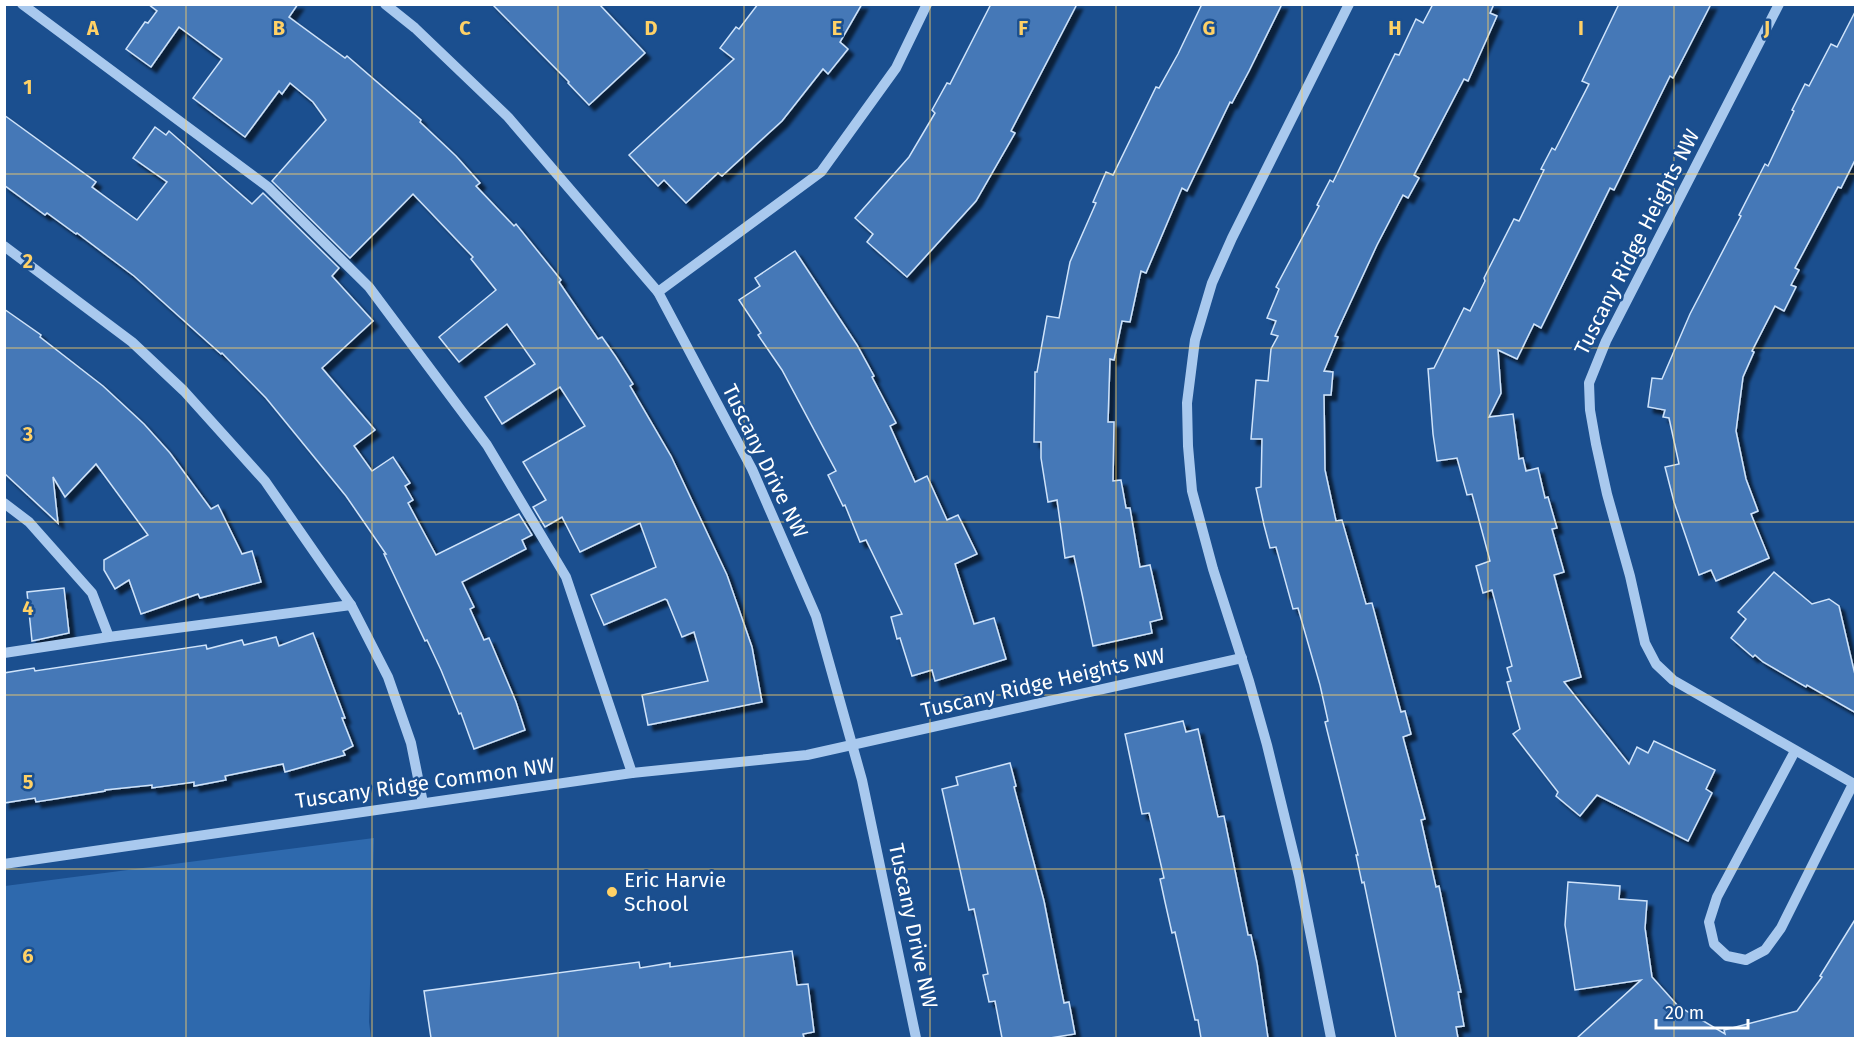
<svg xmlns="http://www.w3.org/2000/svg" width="1860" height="1043" font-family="'Fira Sans',sans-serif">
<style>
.green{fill:#2e69ad}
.building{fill:#4478b7;stroke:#cfe3fa;stroke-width:1.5;filter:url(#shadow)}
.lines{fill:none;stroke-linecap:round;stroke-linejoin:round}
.minor{stroke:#a9c9ee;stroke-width:10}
.grid{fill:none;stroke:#ffd166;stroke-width:1.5;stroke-opacity:0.55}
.poi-dot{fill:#ffd166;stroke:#1b4f8f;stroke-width:2}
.labels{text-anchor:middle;stroke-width:5;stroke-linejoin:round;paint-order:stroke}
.street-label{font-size:21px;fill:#fff;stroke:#1b4f8f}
.poi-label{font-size:21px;fill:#fff;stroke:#1b4f8f;text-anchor:start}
.grid-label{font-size:20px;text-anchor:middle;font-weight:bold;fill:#ffd166;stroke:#1b4f8f;stroke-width:5;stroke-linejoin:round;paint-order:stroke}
</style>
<defs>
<filter id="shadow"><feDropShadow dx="5.5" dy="5.5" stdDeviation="1.5" flood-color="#0009"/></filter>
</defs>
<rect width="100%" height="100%" fill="#1b4f8f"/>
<polygon class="green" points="374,838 369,1022 371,1038 5,1038 5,886"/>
<g class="building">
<polygon points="148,4 298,4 289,17 345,58 347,56 421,120 420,122 456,156 480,183 476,186 514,226 516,224 561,280 559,282 598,339 602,337 616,357 633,384 630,386 671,456 727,575 752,647 762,702 648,725 642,695 708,681 694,632 682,637 667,600 665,599 604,625 591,595 656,567 640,523 580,552 562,517 545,527 533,507 546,500 523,462 585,426 560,387 502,424 485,397 535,364 507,324 459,362 439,337 496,290 471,259 473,257 413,194 350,258 272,181 326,120 313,102 290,83 282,94 279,91 245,137 193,98 222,59 179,27 151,67 126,49 145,22 148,23 157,11"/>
<polygon points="492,4 599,4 645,53 589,105 568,83 569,82"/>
<polygon points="758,4 862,4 840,42 848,49 828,74 823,69 782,121 722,176 718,173 686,203 664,180 658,186 629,155 734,59 720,48 736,27 739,29"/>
<polygon points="991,4 1077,4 1011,131 1015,133 976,201 907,277 867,242 873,234 855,218 909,157 935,113 932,110 947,83 950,84"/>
<polygon points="1202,4 1282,4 1249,71 1232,103 1230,102 1187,191 1182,188 1146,273 1141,271 1130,322 1122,321 1114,360 1110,359 1108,422 1114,422 1113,481 1121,480 1126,508 1130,508 1140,567 1150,565 1162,619 1150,622 1152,633 1093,646 1074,556 1065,558 1057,500 1048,502 1041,458 1041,442 1034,442 1035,372 1037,372 1047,316 1059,318 1070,262 1096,203 1093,202 1106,172 1113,175 1156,87 1159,88 1178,54"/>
<polygon points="1433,4 1494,4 1490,13 1497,16 1468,81 1464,79 1414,175 1419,178 1408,198 1403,195 1377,245 1335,336 1338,337 1324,371 1333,372 1331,395 1324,395 1325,470 1336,521 1342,520 1366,604 1372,603 1401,712 1405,711 1411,734 1403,737 1425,819 1421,820 1436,887 1439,886 1461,992 1458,992 1464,1026 1456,1027 1458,1038 1396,1038 1364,882 1362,883 1356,855 1358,855 1325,722 1328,721 1320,685 1298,608 1293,609 1276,547 1270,548 1264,525 1256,488 1261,487 1262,439 1251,439 1256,380 1268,381 1271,349 1278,336 1271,334 1276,321 1267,318 1279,289 1276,287 1319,206 1317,205 1330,180 1333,182 1395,54 1399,55 1416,19 1423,23"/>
<polygon points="1619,4 1711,4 1673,78 1670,76 1614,190 1610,188 1541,328 1534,324 1517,359 1498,350 1501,393 1489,417 1513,414 1519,459 1523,458 1526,471 1538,468 1545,498 1548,497 1557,528 1552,529 1564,572 1554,575 1581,677 1564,682 1629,764 1637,747 1648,753 1654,741 1715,770 1706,789 1712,793 1688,841 1597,795 1580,816 1556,796 1558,792 1513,734 1520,729 1507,682 1511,681 1507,668 1512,666 1492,590 1483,593 1476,566 1490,561 1472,494 1467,495 1457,458 1437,461 1433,434 1428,369 1434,368 1464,308 1470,311 1485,281 1484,278 1514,219 1519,221 1544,170 1541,169 1552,148 1555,150 1589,84 1582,81"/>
<polygon points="1856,10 1856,158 1841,188 1838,187 1795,268 1799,270 1791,285 1796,287 1784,311 1775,306 1752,351 1754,352 1743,377 1736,431 1746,479 1758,511 1751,514 1769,558 1716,581 1711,570 1699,575 1674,502 1665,467 1679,464 1669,418 1663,417 1665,410 1648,407 1652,378 1662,379 1690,314 1741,216 1739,215 1765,164 1768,166 1794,111 1792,110 1805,84 1809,86 1831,44 1837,47"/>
<polygon points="4,115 96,182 92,187 137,220 167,182 133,158 155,127 166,135 169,131 252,204 263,193 339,268 332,276 373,321 322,368 375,430 354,446 372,471 393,457 410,483 405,486 413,500 408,503 436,555 519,514 532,535 522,540 526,549 462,582 474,607 470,609 484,640 489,638 516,702 525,730 474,749 461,713 459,714 441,670 427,640 425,641 384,554 386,554 346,496 266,398 222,353 221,354 134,276 77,233 76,234 47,213 45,215 4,185"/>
<polygon points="795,251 857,345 874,376 872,377 896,423 890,426 915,482 927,476 947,520 958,515 977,554 955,564 974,624 994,618 1006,659 935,681 932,670 912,676 900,638 897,639 891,617 902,614 866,540 860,542 845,505 843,506 828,475 836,471 782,370 758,335 761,333 739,300 760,286 755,278"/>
<polygon points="4,309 41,335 40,337 103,386 144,424 170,453 211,509 218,505 242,554 252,551 261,582 200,598 198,594 141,614 129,580 115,589 104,570 104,560 148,535 96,464 65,497 53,477 58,523 4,473"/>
<polygon points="1774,572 1812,604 1829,599 1839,606 1856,679 1856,713 1807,685 1806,687 1763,662 1755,655 1753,657 1731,638 1746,619 1738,612"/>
<polygon points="64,588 69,633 32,641 27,592"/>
<polygon points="313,633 345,718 342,718 353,746 343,751 345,755 285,772 283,764 225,776 226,780 194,786 194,782 152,788 152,785 105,790 105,791 36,802 35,798 4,803 4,673 34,668 35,671 206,645 207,649 242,640 244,645 276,637 279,646"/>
<polygon points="1183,721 1186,732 1198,729 1218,817 1224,816 1248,935 1251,935 1257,963 1268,1038 1201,1038 1198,1020 1195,1020 1175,932 1172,933 1165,902 1160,879 1164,878 1149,813 1142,814 1125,734"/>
<polygon points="1010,763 1016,786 1014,787 1044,901 1064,1003 1069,1002 1075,1034 1050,1038 1002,1038 995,1001 989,1002 983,975 988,974 974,909 969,910 942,789 958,785 956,777"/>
<polygon points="1568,882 1620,886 1619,899 1647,901 1645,928 1652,977 1678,1006 1725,1034 1724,1030 1797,1011 1822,977 1820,976 1856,918 1856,1038 1577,1038 1641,980 1575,990 1565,925"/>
<polygon points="792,951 797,985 808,984 814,1032 803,1034 804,1038 431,1038 424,991 639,962 640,968 670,963 670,967"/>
</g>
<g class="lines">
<g class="minor">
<polyline points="22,4 268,187 369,287 487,445 566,577 632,773"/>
<polyline points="385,4 415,28 508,117 658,292 752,469 816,616 862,780 916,1038"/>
<polyline points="1779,4 1606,341 1589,383 1590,410 1596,444 1607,494 1630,576 1645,643 1656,664 1673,680 1856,785"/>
<polyline points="4,246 132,342 184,391 265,481 351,605 388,677 411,743 423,803"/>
<polyline points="658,292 821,172 896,68 927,4"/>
<polyline points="4,503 29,522 92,593 109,637"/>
<polyline points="4,653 109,637 351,605"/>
<polyline points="1795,751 1717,897 1709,922 1714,944 1727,956 1746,960 1765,950 1781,928 1853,784"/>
<polyline points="4,864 632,773 807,755 1242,658"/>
<polyline points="1331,1038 1299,876 1267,745 1249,681 1213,569 1192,491 1188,446 1187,403 1195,340 1212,283 1232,238 1349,4"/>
</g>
</g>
<path class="grid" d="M 186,4 L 186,1038M 372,4 L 372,1038M 558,4 L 558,1038M 744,4 L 744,1038M 930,4 L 930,1038M 1116,4 L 1116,1038M 1302,4 L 1302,1038M 1488,4 L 1488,1038M 1674,4 L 1674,1038M 4,174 L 1856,174M 4,348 L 1856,348M 4,522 L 1856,522M 4,695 L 1856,695M 4,869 L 1856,869"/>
<circle class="poi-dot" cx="612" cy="892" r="6"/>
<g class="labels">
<g class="street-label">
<text transform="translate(1637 242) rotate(-63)" y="7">Tuscany Ridge Heights NW</text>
<text transform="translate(765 461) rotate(64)" y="7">Tuscany Drive NW</text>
<text transform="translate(1043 683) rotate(-13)" y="7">Tuscany Ridge Heights NW</text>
<text transform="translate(425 783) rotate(-8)" y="7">Tuscany Ridge Common NW</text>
<text transform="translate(913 926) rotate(78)" y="7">Tuscany Drive NW</text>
</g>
<g class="poi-label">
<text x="624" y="887">Eric Harvie<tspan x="624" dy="24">School</tspan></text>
</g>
</g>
<g class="grid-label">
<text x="93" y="35">A</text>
<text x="279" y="35">B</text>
<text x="465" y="35">C</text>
<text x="651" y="35">D</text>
<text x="837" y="35">E</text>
<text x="1023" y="35">F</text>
<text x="1209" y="35">G</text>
<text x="1395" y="35">H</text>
<text x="1581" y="35">I</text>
<text x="1767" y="35">J</text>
<text x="28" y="94">1</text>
<text x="28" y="268">2</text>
<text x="28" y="441">3</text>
<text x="28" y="615">4</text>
<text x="28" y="789">5</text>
<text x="28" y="963">6</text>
</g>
<rect width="1860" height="1043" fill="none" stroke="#ffffff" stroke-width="12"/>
<path d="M1656 1019v9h92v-9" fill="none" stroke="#ffffff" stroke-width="3"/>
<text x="1665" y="1019" font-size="18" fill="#ffffff" stroke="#1b4f8f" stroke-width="4.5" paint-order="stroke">20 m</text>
</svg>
